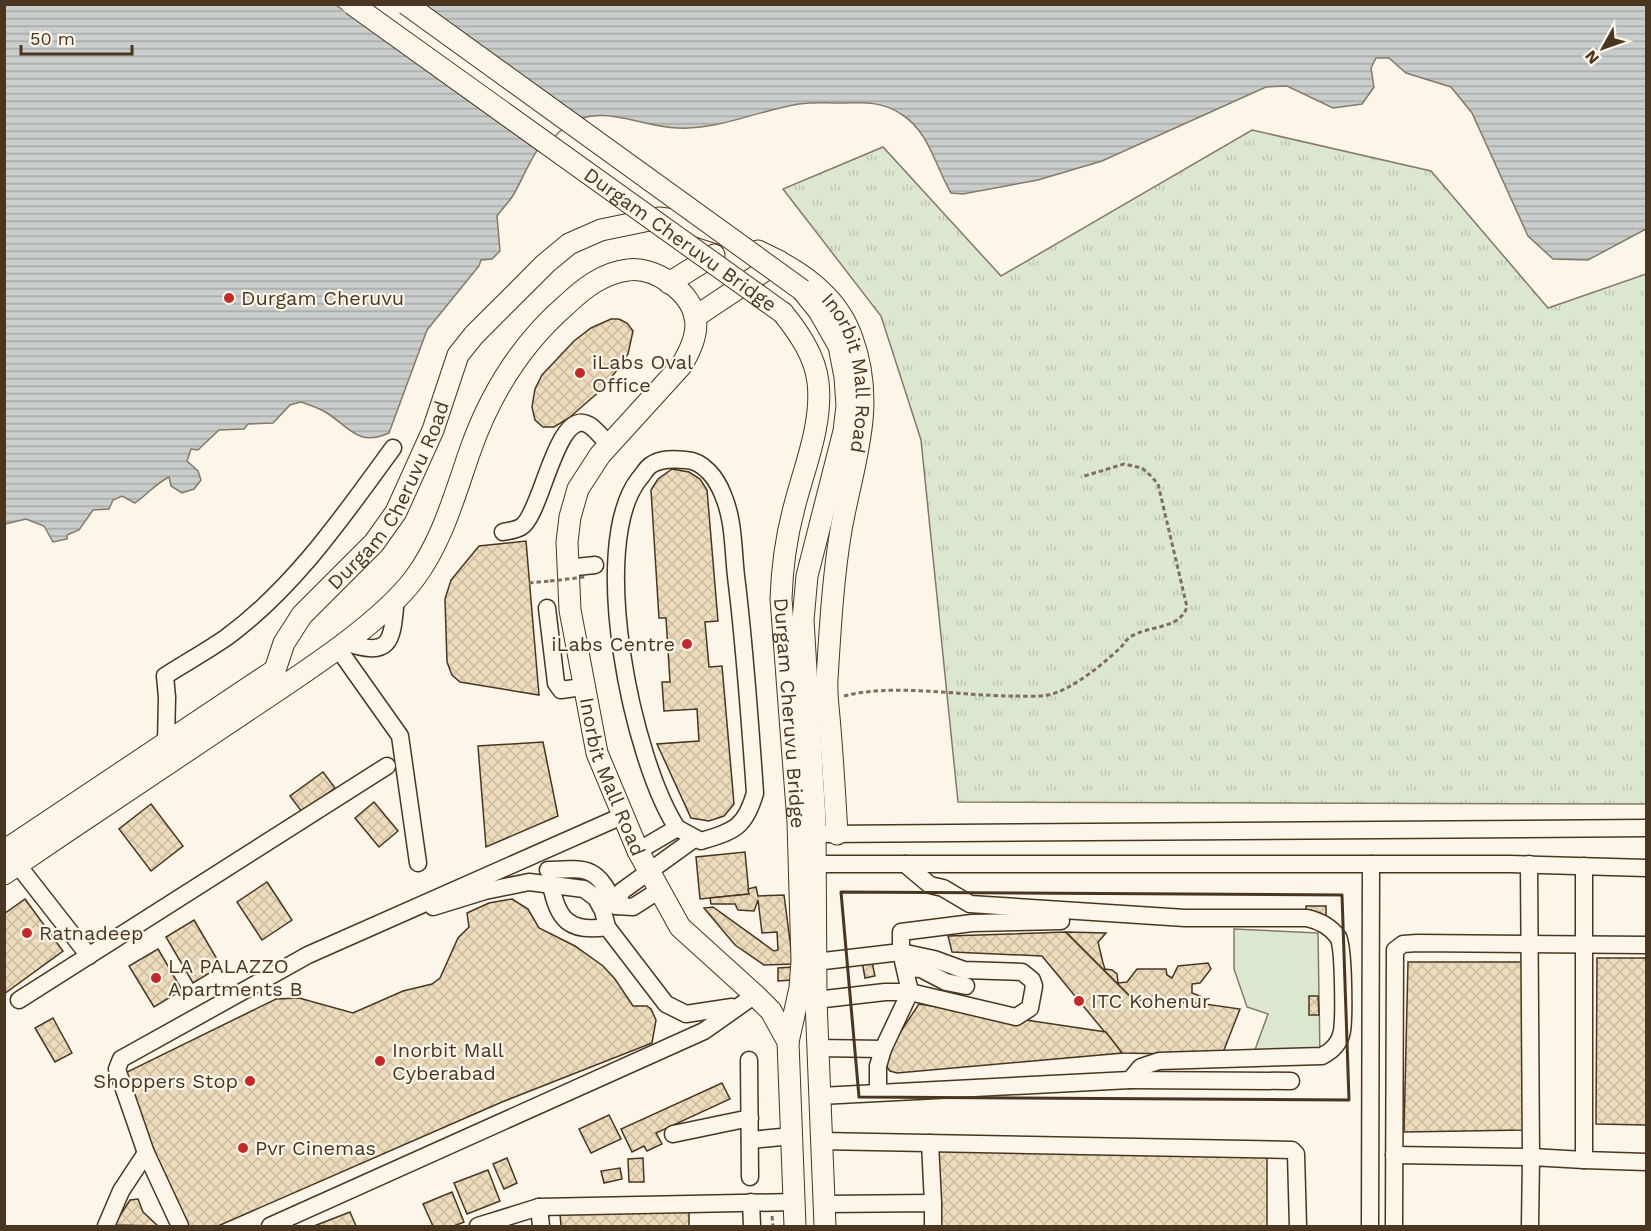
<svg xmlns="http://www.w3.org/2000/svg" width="1651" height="1231" font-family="'Work Sans',sans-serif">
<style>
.grass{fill:url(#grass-tufts);stroke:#887966;stroke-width:1.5}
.park{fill:#dce7d0;stroke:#887966;stroke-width:1.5}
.water{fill:url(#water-rules);stroke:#887966;stroke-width:1.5}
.pier{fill:#fbf6e9;stroke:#887966;stroke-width:1.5}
.building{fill:url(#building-cross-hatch);stroke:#4a3520;stroke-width:1.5}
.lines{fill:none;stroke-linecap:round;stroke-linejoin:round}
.minor-casing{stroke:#4a3520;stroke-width:19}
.major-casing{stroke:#4a3520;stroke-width:23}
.path{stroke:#7f6f5c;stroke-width:3;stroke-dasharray:4.5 3;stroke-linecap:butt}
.minor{stroke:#fbf6e9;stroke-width:16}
.major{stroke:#fbf6e9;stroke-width:21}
.major-bridge-casing{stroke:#4a3520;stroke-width:23;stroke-linecap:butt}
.path-bridge{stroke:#7f6f5c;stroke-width:3;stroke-dasharray:4.5 3;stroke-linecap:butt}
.major-bridge{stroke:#fbf6e9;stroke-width:21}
.wall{stroke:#4a3520;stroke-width:3}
.poi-dot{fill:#c62828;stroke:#fbf6e9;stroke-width:2}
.labels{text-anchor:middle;stroke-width:4.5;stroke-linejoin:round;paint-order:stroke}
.street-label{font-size:20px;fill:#4a3520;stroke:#fbf6e9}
.poi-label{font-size:20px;fill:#4a3520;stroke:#fbf6e9;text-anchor:start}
</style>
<defs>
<pattern id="grass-tufts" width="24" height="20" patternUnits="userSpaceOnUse" patternTransform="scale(1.5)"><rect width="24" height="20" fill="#dce7d0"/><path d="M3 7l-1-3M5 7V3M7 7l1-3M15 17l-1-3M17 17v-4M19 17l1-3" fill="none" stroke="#bec7b2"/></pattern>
<pattern id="water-rules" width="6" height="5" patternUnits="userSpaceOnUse" patternTransform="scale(1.5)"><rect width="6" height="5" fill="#c9cecd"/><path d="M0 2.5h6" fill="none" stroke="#a5a8a6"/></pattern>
<pattern id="building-cross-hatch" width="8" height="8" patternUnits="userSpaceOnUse" patternTransform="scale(1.5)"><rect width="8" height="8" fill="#ecdcbc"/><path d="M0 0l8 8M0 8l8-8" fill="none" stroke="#ccbda1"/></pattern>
</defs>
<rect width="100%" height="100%" fill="#fbf6e9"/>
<polygon class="grass" points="1252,130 1431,171 1548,308 1646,274 1646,804 958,802 921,440 881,316 783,189 883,147 1001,276"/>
<polygon class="park" points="1234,929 1318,933 1320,1058 1252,1058 1268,1014 1247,1007 1234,969"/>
<path class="water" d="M 5,5 L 1646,5 L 1646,229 L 1588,260 L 1553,259 L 1528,236 L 1472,113 L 1451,87 L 1406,73 L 1389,58 L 1376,58 L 1371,68 L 1374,87 L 1362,104 L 1333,108 L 1287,86 L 1266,87 L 1102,161 L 1038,180 L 963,194 L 951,193 C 935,166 929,131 901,114 C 883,102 865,102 844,103 C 830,103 814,102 799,104 C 760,110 719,130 678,128 C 634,126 603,101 560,128 C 535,143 527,171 514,194 C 509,202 502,209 497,216 L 500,251 L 492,259 L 481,260 L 479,266 L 427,330 L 389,433 C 358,447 349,427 327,413 C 319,408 310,405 301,402 L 290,405 L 273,423 L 248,424 L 244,429 L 219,430 L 198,450 L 191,449 L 187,461 L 198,471 L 201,480 L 194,489 L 182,493 L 171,486 L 169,477 C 155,484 148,494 135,503 L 122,496 L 113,500 L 109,509 L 93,510 L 79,530 L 67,535 L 67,539 L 53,542 L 44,526 L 26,519 L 5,524 Z"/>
<polygon class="pier" points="336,5 418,5 576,123 560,131 540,152"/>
<g class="building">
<polygon points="611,319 619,319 627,323 633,331 628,354 617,370 601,390 569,418 554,427 543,427 535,420 532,407 535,389 542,375 574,341 591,328"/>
<polygon points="672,469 689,472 700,479 707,490 718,621 705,622 709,667 722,666 734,804 724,816 709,821 691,818 657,744 699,741 697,709 664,711 662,682 670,682 666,618 659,618 651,490 658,479"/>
<polygon points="526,541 539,695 460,682 452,675 447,662 445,599 451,580 479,546"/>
<polygon points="543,742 558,816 486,847 478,746"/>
<polygon points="323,772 335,788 302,812 290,796"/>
<polygon points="374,802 398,831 379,847 355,818"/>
<polygon points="151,804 183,846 151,871 119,829"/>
<polygon points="745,852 749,894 700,899 696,857"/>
<polygon points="267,882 292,920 262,940 237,902"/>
<polygon points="756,887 758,896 784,895 793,964 764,965 735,945 704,908 713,907 774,951 778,950 777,932 762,933 758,900 754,911 738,910 735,904 711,904 710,898 749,894 748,889"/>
<polygon points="25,899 63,951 4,994 4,914"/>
<polygon points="512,899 528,909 539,928 575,946 603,966 615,979 633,1006 647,1006 651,1009 656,1020 652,1043 502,1102 218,1226 187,1226 121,1075 276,999 299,998 353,1013 403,991 432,984 440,978 458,938 469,927 467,913 489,903"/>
<rect x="1306" y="906" width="20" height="9"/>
<polygon points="194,920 221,966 193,983 166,937"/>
<polygon points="1066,932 1134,1000 1198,1003 1240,1009 1222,1055 1122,1053 1042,956 952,952 948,936"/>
<polygon points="1066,932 1106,933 1098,942 1103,963 1105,969 1112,970 1117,974 1118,983 1127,982 1137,969 1166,969 1167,975 1172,978 1178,966 1208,963 1211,969 1200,983 1192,984 1192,993 1208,999 1198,1003 1134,1000"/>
<polygon points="158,949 182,990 154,1007 129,966"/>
<polygon points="1597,958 1646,958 1646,1125 1596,1124"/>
<polygon points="862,961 872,962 875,976 865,978"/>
<polygon points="1408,962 1528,962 1524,1130 1404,1132"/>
<polygon points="793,967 793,980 778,981 778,968"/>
<polygon points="1309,996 1318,996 1319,1015 1309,1015"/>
<polygon points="919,1004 1106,1032 1122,1053 897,1073 890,1071 886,1066 887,1052"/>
<polygon points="53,1018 72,1053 55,1062 35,1028"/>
<polygon points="722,1083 730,1099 656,1133 662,1144 647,1151 644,1146 632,1152 621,1129"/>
<polygon points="609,1115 621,1139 591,1153 579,1129"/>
<polygon points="935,1151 1267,1156 1267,1226 936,1226"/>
<polygon points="507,1158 517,1183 504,1189 493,1164"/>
<polygon points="643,1158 644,1182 629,1182 628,1159"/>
<polygon points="620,1168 622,1179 604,1183 601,1171"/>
<polygon points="488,1170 500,1201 467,1214 454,1183"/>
<polygon points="452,1192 464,1222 454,1226 433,1226 423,1204"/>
<polygon points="138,1199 143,1212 158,1226 114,1225 130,1200"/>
<polygon points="350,1212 356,1226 314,1226"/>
<polygon points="689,1212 689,1226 561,1226 560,1214"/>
</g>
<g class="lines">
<defs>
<g id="minor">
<path d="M 503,532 C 508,531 516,530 521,527 C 542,515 556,406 589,425 C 596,429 603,439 609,445"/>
<polyline points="567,568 595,565"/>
<polyline points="547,608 556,683 561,690 582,687"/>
<path d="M 344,642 C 393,659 392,640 396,597"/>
<polyline points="337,647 400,736 418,863"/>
<path d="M 166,743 L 167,697 L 165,676 C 185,663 207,651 227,637 C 295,587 344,515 393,448"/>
<polyline points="825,834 1646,828"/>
<path d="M 638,851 L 677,828 L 701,841 C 734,831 745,828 755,793 C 750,721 745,648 736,576 C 733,550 734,520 723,495 C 717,479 704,461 686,460 C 675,459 661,458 651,465 C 646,468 643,475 639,479 C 587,546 633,761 677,828"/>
<polyline points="10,855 89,956"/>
<polyline points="815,864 1510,864 1646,868"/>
<polyline points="1584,866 1584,1160 1646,1162"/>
<path d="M 548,870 C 591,868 596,867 616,906"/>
<path d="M 551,884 C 557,920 570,933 607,927"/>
<polyline points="658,891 633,907 616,906 622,891 694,839"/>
<polyline points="433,907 485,891 529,882 584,889 596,898 603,911 607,927 666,1004 686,1014 732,1007"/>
<polyline points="815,962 901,952 934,959 964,970 1022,972 1032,980 1034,986 1030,1008 1016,1017 910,992 885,992 816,1000"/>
<polyline points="905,968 921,969 946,982 966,986"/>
<polyline points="19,1000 387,766"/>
<polyline points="818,1048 883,1049"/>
<polyline points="749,1060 750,1177"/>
<polyline points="1130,1080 1291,1081"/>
<polyline points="878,1091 878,1066 883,1049 910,992 901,952 901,932 972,923 1061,921"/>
<path d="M 820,1096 L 1130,1080 L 1141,1067 L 1159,1061 L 1322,1056 C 1332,1051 1340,1043 1342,1031 C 1344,1018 1344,947 1338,937 C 1330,926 1320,921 1307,918 L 1185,918 L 970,904 L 943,888 L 930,885 L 905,864"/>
<polyline points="673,1134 750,1118"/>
<polyline points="750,1140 792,1136"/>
<polyline points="821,1141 1292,1150 1296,1154 1298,1226"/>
<polyline points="930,1143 933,1203"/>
<polyline points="1394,1155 1531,1157 1529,864"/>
<polyline points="751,1202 752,1226"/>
<polyline points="824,1204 933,1203 933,1226"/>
<polyline points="539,1207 541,1226"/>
<polyline points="106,1226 121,1191 146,1153"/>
<polyline points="180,1226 146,1153 117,1069 121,1059 308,955 622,816"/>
<polyline points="270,1226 704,1031 755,995"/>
<polyline points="478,1226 539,1207 794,1202"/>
<polyline points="1370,1226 1371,864"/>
<polyline points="1394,1226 1395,950 1403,944 1417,943 1646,945"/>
<polyline points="1530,1226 1531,1157 1584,1160"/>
</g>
<g id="major">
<path id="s1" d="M 758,251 C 797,269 837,294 852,338 C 877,407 853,462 841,530 C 833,577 830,631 827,679 C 826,696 829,713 830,729 C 833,764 835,799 837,834"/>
<polyline points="669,283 714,255"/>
<polyline points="802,290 819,311 839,346 845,377 847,406 844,431 807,576 803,620 815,820 816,1000 825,1226"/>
<path id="s2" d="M 783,313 C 799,333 815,356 818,382 C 823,424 804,468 794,508 C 786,538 782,568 781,599 L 798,822 L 802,961 L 800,988 L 788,1042"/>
<polyline points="695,317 779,261"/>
<path id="s3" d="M 4,851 L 275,670 L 284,643 L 302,615 L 374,543 L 396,512 L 433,430 L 458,355 L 474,335 L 545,264 L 569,244 L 601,230 L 659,218 L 682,221 L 719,233"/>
<path id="s4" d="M 4,874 C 86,818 169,763 251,708 C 300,675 378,626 414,579 C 442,542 455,494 470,451 C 490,394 520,345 566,305 C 584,288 603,273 628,270 C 654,266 690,291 695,317 C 699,334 689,353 681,366 L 600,455 L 578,489 L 570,517 L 567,542 L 570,610 L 597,753 L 638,851 L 680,927 L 755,995 L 771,1011 L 788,1042 L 795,1226"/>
</g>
</defs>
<use href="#minor" class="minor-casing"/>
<use href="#major" class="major-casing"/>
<g class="path">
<polyline points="529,583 550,581"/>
<path d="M 844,696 C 894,683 960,696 1013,696 C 1027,696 1044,698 1058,692 C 1080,683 1103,664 1121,647 C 1124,644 1126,640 1130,637 C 1149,625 1179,630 1187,607 L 1158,484 L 1151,476 L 1142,468 L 1124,464 L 1081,477"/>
<polyline points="772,1216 773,1226"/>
</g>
<use href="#minor" class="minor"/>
<use href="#major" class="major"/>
<defs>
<g id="major-bridge">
<path id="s5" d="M 352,4 L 783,313"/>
<polyline points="406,4 802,290"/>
</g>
</defs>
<use href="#major-bridge" class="major-bridge-casing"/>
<polyline class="path-bridge" points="550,581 585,577"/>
<use href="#major-bridge" class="major-bridge"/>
<polygon class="wall" points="841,892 1342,895 1349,1100 859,1097"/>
</g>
<g class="poi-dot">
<circle cx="229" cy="298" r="6"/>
<circle cx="580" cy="373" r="6"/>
<circle cx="687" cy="644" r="6"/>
<circle cx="27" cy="933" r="6"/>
<circle cx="156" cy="978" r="6"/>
<circle cx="1079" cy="1001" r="6"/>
<circle cx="380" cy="1061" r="6"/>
<circle cx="250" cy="1081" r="6"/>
<circle cx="243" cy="1148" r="6"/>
</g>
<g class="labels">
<g class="street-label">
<text dy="7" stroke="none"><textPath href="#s5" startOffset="404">Durgam Cheruvu Bridge</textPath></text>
<text dy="7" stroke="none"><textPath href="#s1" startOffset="165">Inorbit Mall Road</textPath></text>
<text dy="7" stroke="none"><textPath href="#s3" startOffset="538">Durgam Cheruvu Road</textPath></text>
<text dy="7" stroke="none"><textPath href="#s2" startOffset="414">Durgam Cheruvu Bridge</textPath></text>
<text dy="7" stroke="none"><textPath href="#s4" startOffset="1492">Inorbit Mall Road</textPath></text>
</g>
<g class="poi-label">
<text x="241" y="305">Durgam Cheruvu</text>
<text x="592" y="369">iLabs Oval<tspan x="592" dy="23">Office</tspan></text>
<text x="675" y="651" text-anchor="end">iLabs Centre</text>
<text x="39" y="940">Ratnadeep</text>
<text x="168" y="973">LA PALAZZO<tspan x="168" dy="23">Apartments B</tspan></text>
<text x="1091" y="1008">ITC Kohenur</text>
<text x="392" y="1057">Inorbit Mall<tspan x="392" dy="23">Cyberabad</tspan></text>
<text x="238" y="1088" text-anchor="end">Shoppers Stop</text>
<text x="255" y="1155">Pvr Cinemas</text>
</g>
</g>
<rect width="1651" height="1231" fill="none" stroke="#4a3520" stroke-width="12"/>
<g transform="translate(1603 48) rotate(230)" stroke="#fbf6e9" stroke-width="4.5" paint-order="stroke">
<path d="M0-4.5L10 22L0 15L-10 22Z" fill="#4a3520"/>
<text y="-9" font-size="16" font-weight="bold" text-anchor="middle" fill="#4a3520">N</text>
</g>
<path d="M21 45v9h111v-9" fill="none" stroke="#4a3520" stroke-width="3"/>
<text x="30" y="45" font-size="18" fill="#4a3520" stroke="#fbf6e9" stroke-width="4.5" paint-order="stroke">50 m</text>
</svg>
